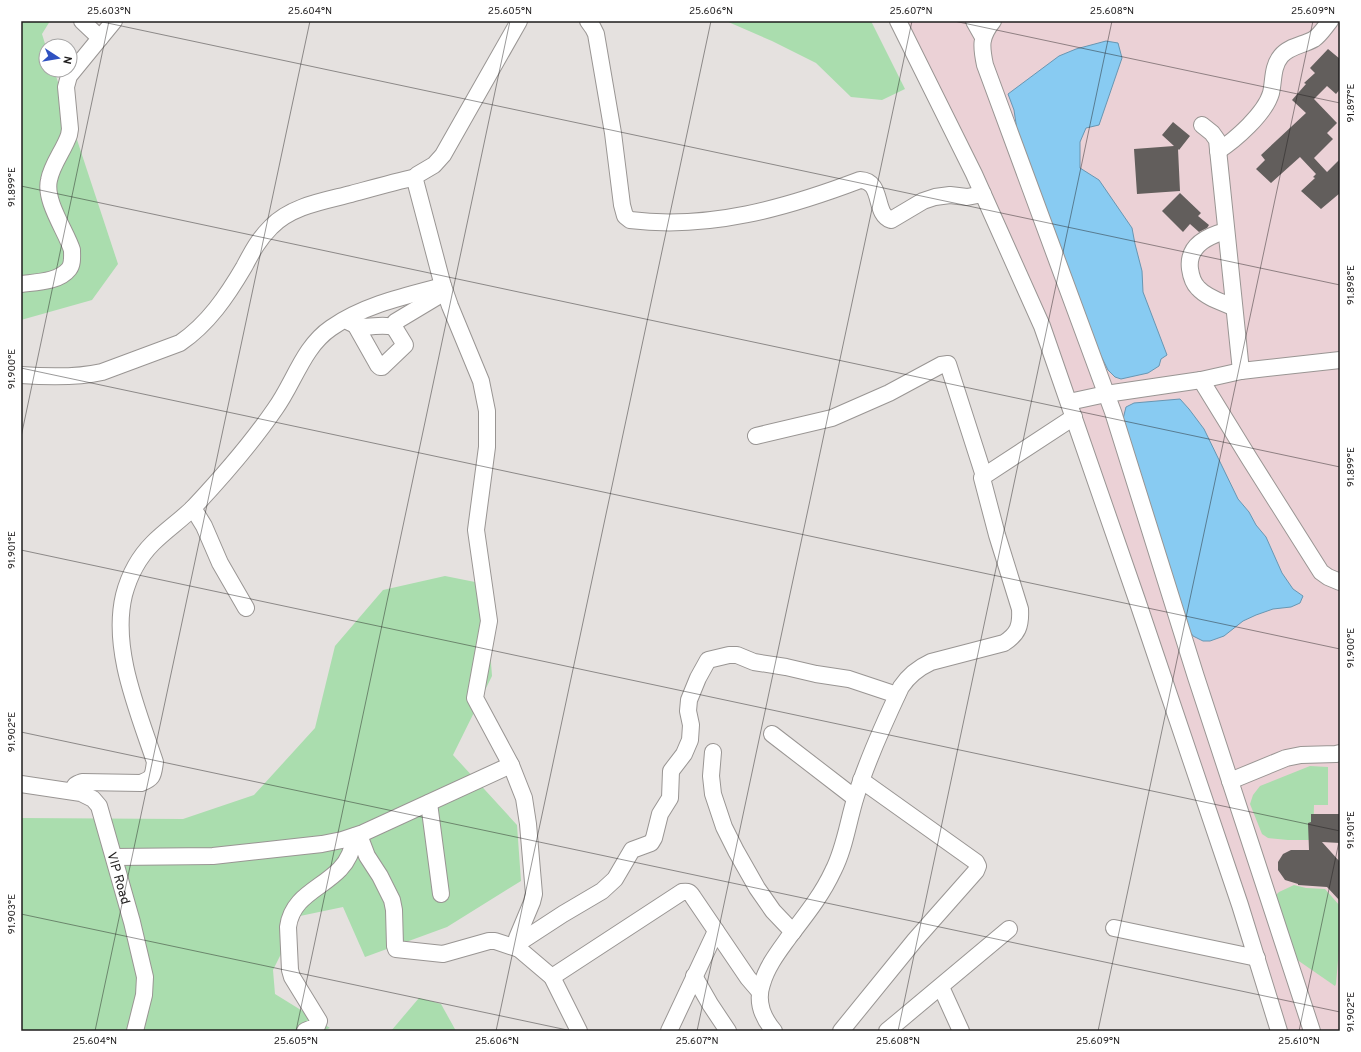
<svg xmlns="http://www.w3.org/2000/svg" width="1361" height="1052" font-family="Overpass,sans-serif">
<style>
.education{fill:#ebd1d6}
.green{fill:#aaddae}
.water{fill:#88cbf2;stroke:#6896b2}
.building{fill:#625e5c}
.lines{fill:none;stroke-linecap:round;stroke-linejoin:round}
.minor-casing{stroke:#999593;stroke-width:18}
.minor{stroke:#fff;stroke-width:16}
.ticks{fill:none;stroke:#1e1c1c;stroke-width:1;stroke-opacity:0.45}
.labels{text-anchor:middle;stroke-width:4;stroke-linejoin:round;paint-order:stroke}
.street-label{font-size:13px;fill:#1e1c1c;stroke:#fff}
.neatline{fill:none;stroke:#1e1c1c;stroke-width:1.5}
.ticks-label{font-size:10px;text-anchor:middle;fill:#1e1c1c}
</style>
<rect width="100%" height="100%" fill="#e5e1df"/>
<polygon class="education" points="907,21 1340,21 1340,1031 1284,1031 1039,304 939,85"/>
<g class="green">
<polygon points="21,21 50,21 42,34 46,47 46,70 54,70 118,264 92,300 21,320"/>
<polygon points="726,21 871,21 905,89 882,100 851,97 816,63 772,41"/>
<polygon points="445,576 485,584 492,676 453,755 517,825 521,881 447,927 365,957 343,907 300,916 273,970 275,994 330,1028 321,1031 21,1031 21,818 183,819 254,795 315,728 335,646 383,590"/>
<polygon points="1310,766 1328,767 1328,805 1314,805 1313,840 1288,840 1268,838 1262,834 1250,804 1253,795 1260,786"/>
<polygon points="1294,885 1306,888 1325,889 1340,906 1340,937 1336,984 1335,986 1293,957 1275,896 1279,892"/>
<polygon points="419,998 441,1004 456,1031 391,1031"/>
</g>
<g class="water">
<polygon points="1106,41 1118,43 1122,58 1099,125 1086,128 1080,142 1080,168 1099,180 1132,228 1135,244 1142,271 1143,292 1167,355 1161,359 1159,366 1148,373 1121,379 1115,377 1108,370 1091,336 1018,137 1014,110 1008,94 1059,56 1076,49"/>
<polygon points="1180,399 1189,409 1204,429 1238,499 1249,512 1256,525 1266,537 1282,573 1293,589 1303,596 1300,603 1291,607 1273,609 1256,615 1243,621 1224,636 1210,641 1203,641 1193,636 1187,627 1122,423 1126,407 1134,403"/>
</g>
<g class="building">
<polygon points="1328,49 1340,59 1340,89 1336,94 1327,86 1314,99 1337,123 1327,133 1333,139 1314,158 1327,172 1340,159 1340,193 1321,209 1301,191 1315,178 1313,177 1316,174 1300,157 1271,183 1256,169 1265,160 1261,155 1306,113 1292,100 1306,84 1304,83 1315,73 1310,68"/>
<polygon points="1173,122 1190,136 1179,150 1178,149 1180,191 1137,194 1134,149 1174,146 1162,135"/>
<polygon points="1180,193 1201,213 1198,216 1209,225 1207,228 1199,232 1190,224 1183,232 1162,211"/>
<polygon points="1311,814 1340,814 1340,843 1322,842 1340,862 1340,901 1327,887 1298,885 1298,884 1285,880 1278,870 1278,862 1283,854 1291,850 1309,850 1308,823 1311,822"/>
</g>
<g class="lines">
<defs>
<g id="minor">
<polyline points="82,21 100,38"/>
<polyline points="519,21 443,155 434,165 417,175 415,180 443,286 450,306 481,381 487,411 487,447 476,530 489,621 475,698 511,765 524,798 528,824 534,894 532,902 517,938 517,944 519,949 552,977 579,1031"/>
<path d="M 588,21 L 593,28 L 596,34 L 613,133 L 622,205 L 625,216 L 630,220 C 709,230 786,208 860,180 C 884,181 873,214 891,220 L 923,201 L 935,197 L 950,195 L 967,197 L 983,194"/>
<polyline points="898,21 974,174 1042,326 1137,600 1240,905 1279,1031"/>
<polyline points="974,21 983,37"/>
<path d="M 993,21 C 980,37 981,46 985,65 L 1113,412 L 1196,677 L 1312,1031"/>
<polyline points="1202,125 1212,133 1217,140 1241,371"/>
<path d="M 1218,151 C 1235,140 1265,114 1271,93 C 1274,80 1272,67 1281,56 C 1289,46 1304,45 1314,39 C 1320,35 1325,27 1330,21"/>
<path d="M 1226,231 C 1207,236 1187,246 1190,269 C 1191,276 1193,283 1198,288 C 1207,298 1222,302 1233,307"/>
<path d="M 21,284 C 36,282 59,282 69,269 C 73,264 72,256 72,250 C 66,231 44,201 49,180 C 52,164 64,150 69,135 L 70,129 L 66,87 L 69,76 L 114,21"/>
<path d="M 349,322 C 368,332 376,322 394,327"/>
<polyline points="356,326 378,365 380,367 382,367 405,345 394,327 395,322 445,292"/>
<path d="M 21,375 C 48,377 76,378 102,372 L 180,343 C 208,324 227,296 244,267 C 252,252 258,240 271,227 C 291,206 324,201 351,194 C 373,188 394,182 416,177"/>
<polyline points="1201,380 1249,458 1321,572 1328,577 1340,582"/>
<polyline points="1069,402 1106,394 1201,380 1241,371 1340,360"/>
<polyline points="756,436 832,418 889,393 941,365 948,364 984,476"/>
<polyline points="193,508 204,526 220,563 246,608"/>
<polyline points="772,734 855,798"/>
<polyline points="713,752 711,776 713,794 724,827 736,851 757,888 773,911 793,932"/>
<polyline points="1230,781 1286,758 1301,755 1336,754 1340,753"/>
<path id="s1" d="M 21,784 L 81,793 L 93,799 L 99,806 L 132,922 L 145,977 L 144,995 L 135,1031"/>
<path d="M 73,791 C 74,785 76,784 82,782 L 141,783 C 154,778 153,775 155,762 C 138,711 111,649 124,595 C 129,576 139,557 153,543 C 166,530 181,520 194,507 C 223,476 251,444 275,409 C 294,383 303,347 331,328 C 364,305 405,296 443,286"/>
<polyline points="429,803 441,894"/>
<polyline points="359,835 367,856 380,876 392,900 394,910 395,946 396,949 443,954 489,941 495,941 519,949"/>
<polyline points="115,857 213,856 322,844 342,840 363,833 511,765"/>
<polyline points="1114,928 1257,958"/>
<polyline points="517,944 563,914 602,891 615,879 632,850 651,843 654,838 660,814 670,798 671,771 684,754 690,740 691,725 688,711 689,700 698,678 708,660 729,655 737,655 754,662 786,667 816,674 849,679 897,695"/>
<polyline points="694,976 710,1004 728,1031"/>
<path d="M 552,977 L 682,892 C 688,891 690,892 693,897 L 748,978 L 760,992"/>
<polyline points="941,987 961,1031"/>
<path d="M 305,1031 L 317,1026 L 319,1021 L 292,977 L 290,970 L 288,927 C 292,896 321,889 340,869 C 349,860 353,848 355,836"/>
<polyline points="669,1031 716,931"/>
<path d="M 774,1031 C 762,1017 756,1002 762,984 C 767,966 779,951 789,937 C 805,916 822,895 833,871 C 845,848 848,821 856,796 C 868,758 884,723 901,687 C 909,675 918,668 931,662 L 1004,643 C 1018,634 1021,626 1020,609 L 997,535 L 982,478 L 984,476 L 1074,417"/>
<polyline points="841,1031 915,940 976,871 978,866 976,862 861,780"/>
<polyline points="887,1031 1009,929"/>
</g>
</defs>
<use href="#minor" class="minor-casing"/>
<use href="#minor" class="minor"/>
</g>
<path class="ticks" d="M 98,21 L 1340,285M 954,21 L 1340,103M 21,186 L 1340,467M 21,368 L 1340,649M 21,437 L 109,21M 21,550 L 1340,831M 21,732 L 1340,1012M 21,914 L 572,1031M 95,1031 L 310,21M 296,1031 L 510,21M 496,1031 L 711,21M 697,1031 L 912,21M 898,1031 L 1112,21M 1098,1031 L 1313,21M 1299,1031 L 1340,837"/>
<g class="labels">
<g class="street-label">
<text dy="5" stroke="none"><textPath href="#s1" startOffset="158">VIP Road</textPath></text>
</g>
</g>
<rect width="1361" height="1052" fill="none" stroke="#ffffff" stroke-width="44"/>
<g transform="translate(58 58) rotate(102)"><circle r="19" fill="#ffffff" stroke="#a5a4a4"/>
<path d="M0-3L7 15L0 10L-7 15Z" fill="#2f51c1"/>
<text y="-6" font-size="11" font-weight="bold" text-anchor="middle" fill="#1e1c1c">N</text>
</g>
<rect x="22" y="22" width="1317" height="1008" class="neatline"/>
<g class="ticks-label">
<text x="109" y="14">25.603°N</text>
<text x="310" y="14">25.604°N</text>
<text x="510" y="14">25.605°N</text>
<text x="711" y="14">25.606°N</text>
<text x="911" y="14">25.607°N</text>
<text x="1112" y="14">25.608°N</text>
<text x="1313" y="14">25.609°N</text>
<text transform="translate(1350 103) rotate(-90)" y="4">91.897°E</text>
<text transform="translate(11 187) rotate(-90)" y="4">91.899°E</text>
<text transform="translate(1350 285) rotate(-90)" y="4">91.898°E</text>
<text transform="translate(11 369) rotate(-90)" y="4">91.900°E</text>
<text transform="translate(1350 467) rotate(-90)" y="4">91.899°E</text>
<text transform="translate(11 550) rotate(-90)" y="4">91.901°E</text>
<text transform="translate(1350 648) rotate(-90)" y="4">91.900°E</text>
<text transform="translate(11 732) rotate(-90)" y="4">91.902°E</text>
<text transform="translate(1350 830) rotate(-90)" y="4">91.901°E</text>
<text transform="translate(11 914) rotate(-90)" y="4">91.903°E</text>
<text transform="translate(1350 1012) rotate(-90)" y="4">91.902°E</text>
<text x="95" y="1044">25.604°N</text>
<text x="296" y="1044">25.605°N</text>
<text x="497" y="1044">25.606°N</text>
<text x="697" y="1044">25.607°N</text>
<text x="898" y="1044">25.608°N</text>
<text x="1098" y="1044">25.609°N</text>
<text x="1299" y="1044">25.610°N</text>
</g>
</svg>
